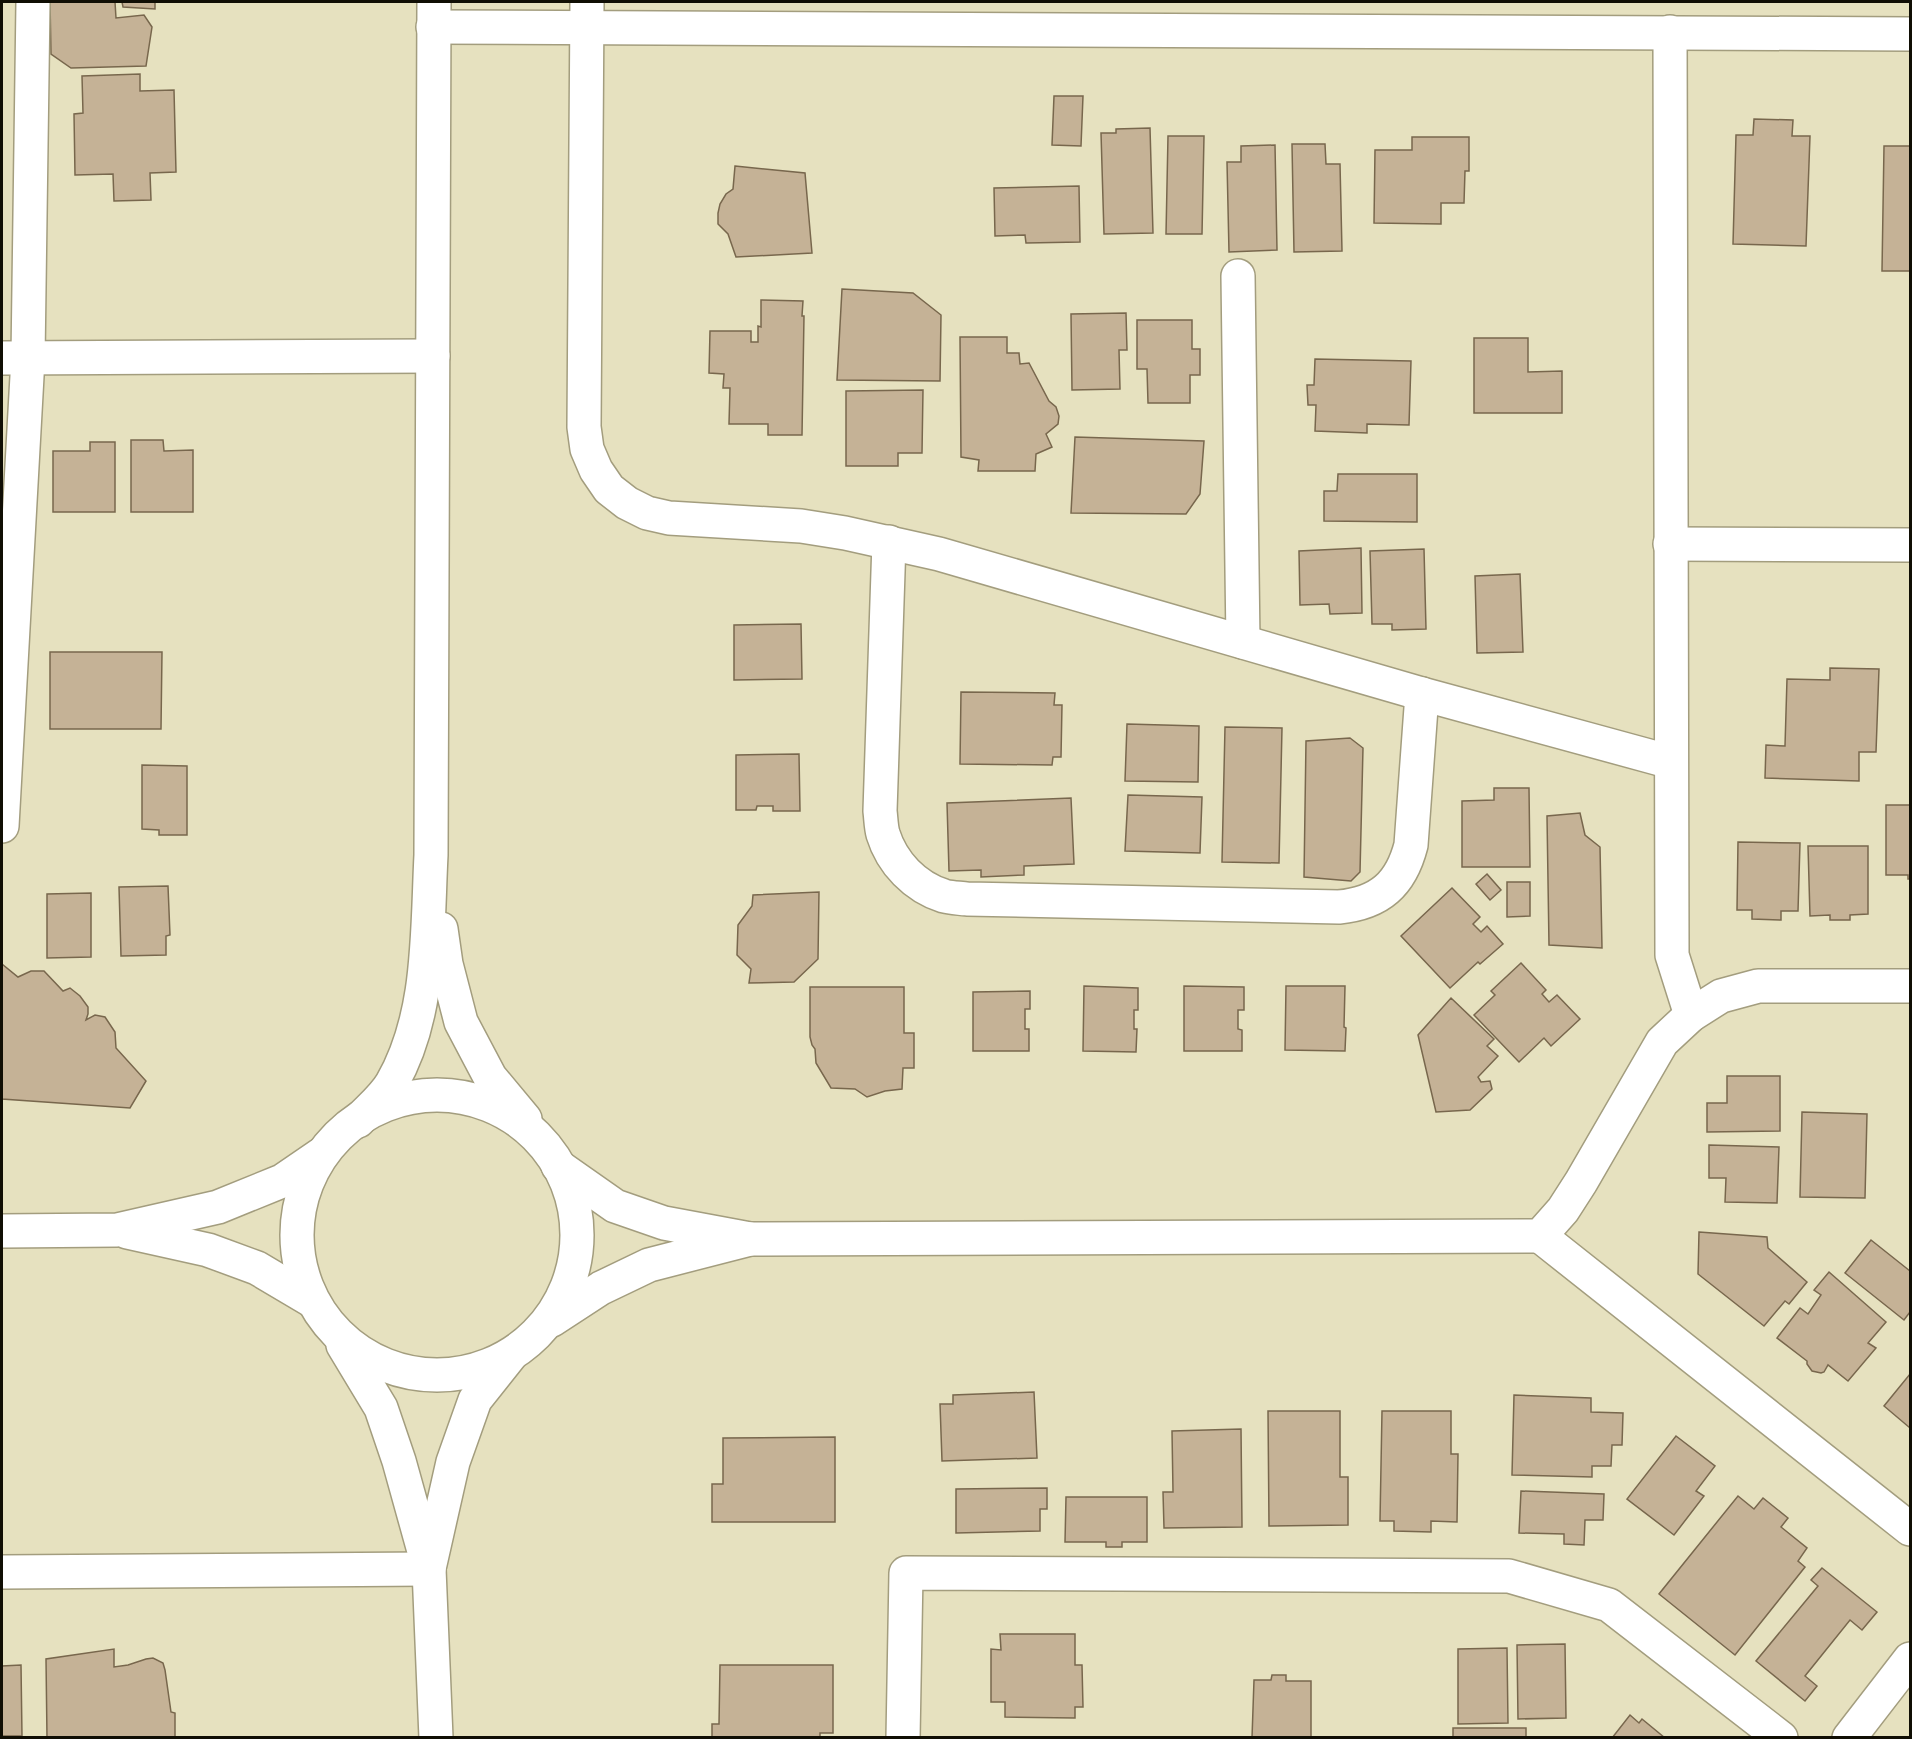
<svg xmlns="http://www.w3.org/2000/svg" width="1912" height="1739" font-family="Quicksand,sans-serif">
<style>
.building{fill:#c5b296;stroke:#78674d;stroke-width:1.5}
.lines{fill:none;stroke-linecap:round;stroke-linejoin:round}
.minor-casing{stroke:#a39d7e;stroke-width:36}
.minor{stroke:#fff;stroke-width:33}
</style>
<rect width="100%" height="100%" fill="#e6e1bf"/>
<g class="building">
<polygon points="50,2 115,2 116,18 144,15 152,27 146,66 71,68 51,54"/>
<polygon points="122,2 155,2 155,9 123,7"/>
<polygon points="140,74 140,91 174,90 176,172 150,173 151,200 114,201 113,174 75,175 74,114 83,113 82,76"/>
<polygon points="1054,96 1083,96 1081,146 1052,145"/>
<polygon points="1754,119 1793,120 1792,136 1810,136 1806,246 1733,244 1736,135 1753,135"/>
<polygon points="1150,128 1153,233 1104,234 1101,133 1116,133 1116,129"/>
<polygon points="1168,136 1204,136 1202,234 1166,234"/>
<polygon points="1412,137 1469,137 1469,171 1465,171 1464,203 1441,203 1441,224 1374,223 1375,150 1412,150"/>
<polygon points="1292,144 1325,144 1326,164 1340,164 1342,251 1294,252"/>
<polygon points="1275,145 1277,250 1229,252 1227,162 1241,162 1241,146"/>
<polygon points="1884,146 1910,146 1910,271 1882,271"/>
<polygon points="735,166 805,173 812,253 736,257 728,234 718,224 718,213 720,204 726,194 733,189"/>
<polygon points="1079,186 1080,242 1026,243 1025,235 995,236 994,188"/>
<polygon points="842,289 913,293 941,315 940,381 837,380"/>
<polygon points="761,300 803,301 802,316 804,316 802,435 768,435 768,424 729,424 730,388 723,388 724,374 709,373 710,331 751,331 751,342 758,342 758,326 761,327"/>
<polygon points="1126,313 1127,350 1119,350 1120,389 1072,390 1071,314"/>
<polygon points="1137,320 1192,320 1192,349 1200,349 1200,375 1190,375 1190,403 1148,403 1147,369 1137,369"/>
<polygon points="960,337 1007,337 1007,353 1019,353 1020,364 1029,363 1049,401 1056,407 1059,416 1058,424 1046,434 1052,447 1036,454 1035,471 978,471 979,460 961,457"/>
<polygon points="1474,338 1528,338 1528,372 1562,371 1562,413 1474,413"/>
<polygon points="1315,359 1411,361 1409,425 1367,424 1367,433 1315,431 1316,405 1308,405 1307,385 1314,385"/>
<polygon points="923,390 922,453 898,453 898,466 846,466 846,391"/>
<polygon points="1075,437 1204,441 1200,494 1186,514 1071,513"/>
<polygon points="131,440 163,440 164,451 193,450 193,512 131,512"/>
<polygon points="90,442 115,442 115,512 53,512 53,451 90,451"/>
<polygon points="1338,474 1417,474 1417,522 1324,521 1324,491 1337,491"/>
<polygon points="1361,548 1362,613 1330,614 1329,604 1300,605 1299,551"/>
<polygon points="1424,549 1426,629 1392,630 1392,624 1372,624 1370,551"/>
<polygon points="1520,574 1523,652 1477,653 1475,576"/>
<polygon points="801,624 802,679 734,680 734,625"/>
<polygon points="50,652 162,652 161,729 50,729"/>
<polygon points="1830,668 1879,669 1876,752 1859,752 1859,781 1765,778 1766,745 1785,746 1787,679 1830,680"/>
<polygon points="961,692 1055,693 1054,705 1062,705 1061,757 1053,757 1052,765 960,764"/>
<polygon points="1127,724 1199,726 1198,782 1125,781"/>
<polygon points="1225,727 1282,728 1279,863 1222,862"/>
<polygon points="1350,738 1363,748 1360,872 1351,881 1304,877 1306,741"/>
<polygon points="799,754 800,811 773,811 773,806 757,806 756,810 736,810 736,755"/>
<polygon points="142,765 187,766 187,835 159,835 159,830 142,829"/>
<polygon points="1494,788 1529,788 1530,867 1462,867 1462,801 1494,800"/>
<polygon points="1128,795 1202,797 1200,853 1125,851"/>
<polygon points="1071,798 1074,864 1024,866 1024,875 981,877 981,870 949,871 947,803"/>
<polygon points="1886,805 1910,805 1910,879 1908,879 1908,875 1886,875"/>
<polygon points="1580,813 1585,835 1600,847 1602,948 1549,945 1547,816"/>
<polygon points="1738,842 1800,843 1798,911 1781,911 1781,920 1752,919 1752,910 1737,910"/>
<polygon points="1808,846 1868,846 1868,914 1850,915 1850,920 1830,920 1830,915 1810,916"/>
<polygon points="1487,874 1501,890 1490,900 1476,884"/>
<polygon points="1507,882 1530,882 1530,916 1507,917"/>
<polygon points="168,886 170,935 166,936 166,955 121,956 119,887"/>
<polygon points="1452,888 1480,917 1473,924 1481,932 1487,926 1503,944 1480,964 1478,962 1450,988 1401,936"/>
<polygon points="819,892 818,959 794,982 749,983 751,969 737,955 738,925 752,906 753,895"/>
<polygon points="91,893 91,957 47,958 47,894"/>
<polygon points="1521,963 1546,990 1542,994 1549,1002 1557,995 1580,1019 1551,1046 1544,1038 1519,1062 1474,1015 1495,995 1491,991"/>
<polygon points="2,964 18,977 31,971 44,971 63,991 70,988 80,996 88,1007 88,1014 86,1020 95,1015 105,1017 115,1032 116,1048 146,1081 130,1108 2,1099"/>
<polygon points="1084,986 1138,988 1138,1010 1134,1010 1134,1029 1137,1029 1136,1052 1083,1051"/>
<polygon points="1184,986 1244,987 1244,1010 1238,1010 1238,1029 1242,1030 1242,1051 1184,1051"/>
<polygon points="1286,986 1345,986 1344,1027 1346,1028 1345,1051 1285,1050"/>
<polygon points="810,987 904,987 904,1033 914,1033 914,1068 903,1068 902,1089 885,1091 867,1097 855,1089 831,1088 816,1063 815,1049 812,1045 810,1037"/>
<polygon points="1030,991 1030,1009 1025,1009 1025,1029 1029,1029 1029,1051 973,1051 973,992"/>
<polygon points="1451,998 1494,1039 1487,1046 1498,1056 1478,1077 1481,1082 1490,1081 1492,1089 1470,1110 1436,1112 1418,1035"/>
<polygon points="1727,1076 1780,1076 1780,1131 1707,1132 1707,1103 1727,1103"/>
<polygon points="1802,1112 1867,1114 1865,1198 1800,1197"/>
<polygon points="1709,1145 1779,1147 1777,1203 1725,1202 1726,1178 1709,1178"/>
<polygon points="1699,1232 1767,1237 1768,1248 1807,1282 1789,1304 1785,1301 1764,1326 1698,1274"/>
<polygon points="1871,1240 1910,1271 1910,1312 1904,1320 1845,1273"/>
<polygon points="1829,1272 1886,1322 1868,1343 1876,1348 1848,1381 1828,1365 1824,1372 1821,1373 1812,1371 1807,1364 1807,1361 1777,1338 1800,1308 1808,1314 1821,1295 1814,1290"/>
<polygon points="1910,1374 1910,1428 1884,1406"/>
<polygon points="1034,1392 1037,1458 942,1461 940,1404 953,1404 953,1395"/>
<polygon points="1514,1395 1591,1398 1591,1412 1623,1413 1622,1445 1612,1445 1611,1466 1592,1466 1592,1477 1512,1475"/>
<polygon points="1268,1411 1340,1411 1340,1477 1348,1477 1348,1525 1269,1526"/>
<polygon points="1382,1411 1451,1411 1451,1454 1458,1454 1457,1522 1431,1521 1431,1532 1394,1531 1394,1521 1380,1521"/>
<polygon points="1241,1429 1242,1527 1164,1528 1163,1492 1173,1492 1172,1431"/>
<polygon points="1676,1436 1715,1466 1696,1491 1704,1496 1674,1535 1627,1499"/>
<polygon points="835,1437 835,1522 712,1522 712,1484 723,1484 723,1438"/>
<polygon points="1047,1488 1047,1509 1040,1509 1040,1531 956,1533 956,1489"/>
<polygon points="1521,1491 1604,1494 1603,1520 1585,1520 1584,1545 1564,1544 1564,1534 1519,1533"/>
<polygon points="1738,1496 1754,1509 1763,1498 1788,1518 1781,1527 1807,1548 1798,1561 1805,1567 1735,1655 1659,1594"/>
<polygon points="1066,1497 1147,1497 1147,1542 1122,1542 1122,1547 1106,1547 1106,1542 1065,1542"/>
<polygon points="1822,1568 1877,1612 1862,1630 1850,1620 1805,1676 1817,1686 1805,1701 1756,1661 1818,1586 1811,1580"/>
<polygon points="1000,1634 1075,1634 1075,1665 1082,1665 1083,1707 1075,1707 1075,1718 1005,1717 1005,1702 991,1702 991,1649 1001,1650"/>
<polygon points="1565,1644 1566,1718 1518,1719 1517,1645"/>
<polygon points="1507,1648 1508,1723 1458,1724 1458,1649"/>
<polygon points="114,1649 114,1667 128,1665 146,1659 153,1658 163,1663 165,1670 171,1712 175,1713 175,1738 47,1738 46,1659"/>
<polygon points="21,1665 22,1736 2,1736 2,1666"/>
<polygon points="720,1665 833,1665 833,1733 820,1733 820,1738 712,1738 712,1724 719,1724"/>
<polygon points="1272,1675 1286,1675 1286,1681 1311,1681 1311,1738 1252,1738 1254,1680 1271,1680"/>
<polygon points="1630,1715 1639,1723 1642,1719 1665,1738 1612,1738"/>
<rect x="1453" y="1728" width="73" height="10"/>
</g>
<g class="lines">
<defs>
<g id="minor">
<polyline points="587,2 584,427 587,449 596,470 609,489 627,503 647,513 669,518 801,526 845,533 939,554 1422,694 1671,762"/>
<polyline points="433,27 1910,34"/>
<polyline points="1670,32 1672,955 1691,1015"/>
<polyline points="1238,276 1243,642"/>
<polyline points="2,358 433,356"/>
<path d="M 889,542 L 880,811 C 881,819 881,827 883,834 C 892,863 915,887 944,896 C 951,898 960,898 967,899 L 1339,907 C 1380,903 1401,884 1411,845 L 1422,694"/>
<polyline points="1670,544 1910,545"/>
<polyline points="2,826 28,358 33,2"/>
<polyline points="441,929 446,964 461,1022 490,1077 525,1119"/>
<circle cx="437" cy="1235" r="140"/>
<path d="M 358,1121 C 369,1109 384,1097 392,1083 C 431,1015 427,932 431,855 L 434,2"/>
<polyline points="2,1231 117,1230 218,1207 282,1181 320,1155"/>
<polyline points="127,1232 208,1250 257,1268 311,1300"/>
<polyline points="1540,1236 1910,1529"/>
<polyline points="750,1239 1540,1236 1563,1210 1581,1182 1662,1042 1691,1015 1721,996 1758,986 1910,986"/>
<polyline points="552,1320 601,1288 649,1265 750,1239 664,1223 615,1206 558,1166"/>
<polyline points="343,1345 381,1408 399,1461 429,1569 436,1738"/>
<polyline points="430,1564 453,1462 475,1400 510,1356"/>
<polyline points="2,1572 429,1569"/>
<polyline points="903,1738 906,1573 1509,1576 1609,1605 1781,1738"/>
<polyline points="1849,1738 1910,1659"/>
</g>
</defs>
<use href="#minor" class="minor-casing"/>
<use href="#minor" class="minor"/>
</g>
<rect width="1912" height="1739" fill="none" stroke="#100e04" stroke-width="6"/>
</svg>
